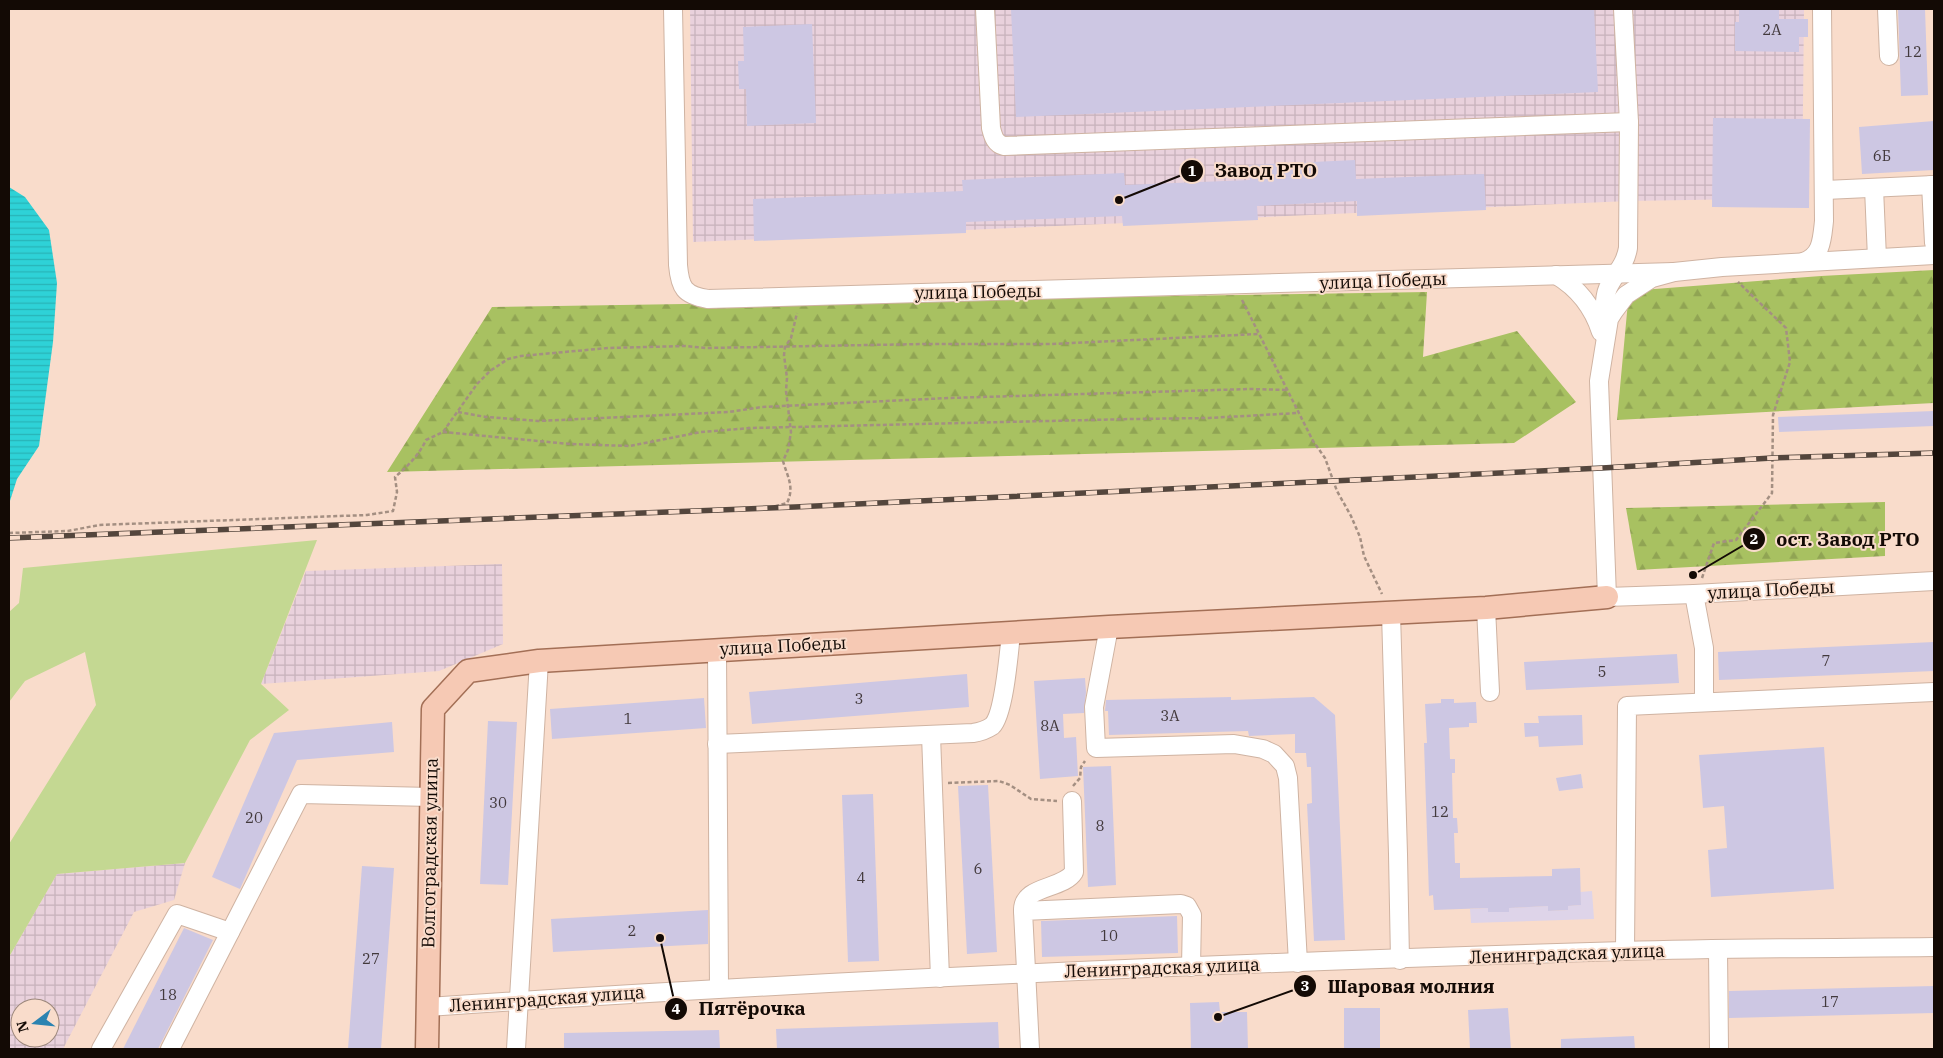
<svg xmlns="http://www.w3.org/2000/svg" width="1943" height="1058" font-family="'IBM Plex Serif',serif">
<style>
.industrial{fill:url(#industrial-grid);fill-rule:evenodd}
.medical{fill:#ded4e9}
.grass{fill:#c4d892}
.forest{fill:url(#forest-firs)}
.water{fill:url(#water-rules)}
.building{fill:#cdc7e3}
.lines{fill:none;stroke-linecap:round;stroke-linejoin:round}
.minor-casing{stroke:#cfb3a2;stroke-width:20}
.major-casing{stroke:#a36f56;stroke-width:25}
.path{stroke:#a48f82;stroke-width:2.5;stroke-dasharray:4 2.5;stroke-linecap:butt}
.minor{stroke:#fff;stroke-width:18}
.major{stroke:#f6c9b4;stroke-width:22}
.rail-casing{stroke:#54463d;stroke-width:5.5}
.rail{stroke:#f9dccb;stroke-width:4;stroke-dasharray:11;stroke-linecap:butt}
.labels{text-anchor:middle;stroke-width:4;stroke-linejoin:round;paint-order:stroke}
.number-label{font-size:15px;fill:#42393c}
.street-label{font-size:18px;fill:#130a05;stroke:#f9dccb}
.leader{fill:none;stroke:#130a05;stroke-width:2}
.callout-dot{fill:#130a05;stroke:#f9dccb;stroke-width:2}
.mark-label{font-size:15px;text-anchor:middle;font-weight:bold;fill:#fff}
.callout-label{font-size:19px;text-anchor:middle;font-weight:bold;fill:#130a05;stroke:#f9dccb;stroke-width:4;stroke-linejoin:round;paint-order:stroke}
</style>
<defs>
<pattern id="industrial-grid" width="8" height="8" patternUnits="userSpaceOnUse" patternTransform="scale(1.25)"><rect width="8" height="8" fill="#e9d1dc"/><path d="M0 4h8M4 0v8" fill="none" stroke="#c7b2bb"/></pattern>
<pattern id="forest-firs" width="22" height="20" patternUnits="userSpaceOnUse" patternTransform="scale(1.25)"><rect width="22" height="20" fill="#a8c161"/><path d="M5 1l3.5 6h-7zM16 11l3.5 6h-7z" fill="#90a453"/></pattern>
<pattern id="water-rules" width="6" height="5" patternUnits="userSpaceOnUse" patternTransform="scale(1.25)"><rect width="6" height="5" fill="#2ed2d7"/><path d="M0 2.5h6" fill="none" stroke="#28b3b7"/></pattern>
</defs>
<rect width="100%" height="100%" fill="#f9dccb"/>
<g class="industrial">
<polygon points="690,9 1804,9 1802,198 1629,201 693,242"/>
<polygon points="502,564 503,644 439,671 261,684 306,571"/>
<path d="M 185,863 L 174,900 L 134,912 L 63,1049 L 9,1049 L 9,957 L 57,874 ZM 20,1008 L 50,1008 L 50,1038 L 20,1038 Z"/>
</g>
<polygon class="medical" points="1592,891 1594,919 1471,923 1470,909 1488,908 1488,912 1508,912 1509,908 1548,906 1548,911 1568,910 1568,906 1581,905 1580,892"/>
<polygon class="grass" points="317,540 261,684 289,710 250,740 185,863 57,874 9,957 9,844 96,705 85,652 25,681 9,702 9,612 19,603 23,568"/>
<g class="forest">
<polygon points="1934,270 1934,403 1617,420 1629,291 1821,276"/>
<polygon points="1427,292 1423,357 1517,331 1576,402 1514,443 387,472 492,307"/>
<polygon points="1885,502 1885,556 1637,570 1626,508"/>
</g>
<polygon class="water" points="9,187 25,197 49,230 57,283 53,342 39,446 17,479 9,504"/>
<g class="building">
<polygon points="1011,9 1594,9 1598,92 1016,117"/>
<polygon points="1739,9 1779,9 1779,19 1808,19 1808,37 1799,37 1799,52 1735,51 1735,22 1739,22"/>
<polygon points="1898,9 1925,9 1928,95 1901,96"/>
<polygon points="812,24 816,123 747,126 746,89 739,89 738,61 744,61 743,27"/>
<polygon points="1713,118 1810,119 1809,208 1712,207"/>
<polygon points="1934,121 1934,170 1862,174 1859,127"/>
<polygon points="1355,160 1356,179 1484,174 1486,210 1357,216 1357,201 1257,206 1258,220 1123,226 1122,216 966,222 966,233 754,241 753,199 963,191 962,180 1124,173 1125,185 1250,180 1249,165"/>
<polygon points="1934,411 1934,426 1779,432 1778,417"/>
<polygon points="1934,642 1934,671 1719,680 1718,652"/>
<polygon points="1677,654 1679,683 1526,690 1524,662"/>
<polygon points="967,674 969,707 752,724 749,692"/>
<polygon points="1085,678 1086,692 1084,713 1063,714 1064,738 1076,737 1078,776 1040,779 1034,681"/>
<polygon points="1231,697 1231,700 1314,697 1335,715 1345,940 1314,941 1307,804 1312,803 1311,767 1307,767 1306,753 1295,753 1295,734 1249,736 1248,731 1109,735 1108,711 1105,711 1106,700"/>
<polygon points="704,698 706,728 552,739 550,709"/>
<polygon points="1441,699 1454,699 1454,703 1476,702 1477,723 1469,723 1469,727 1449,728 1450,759 1455,759 1455,773 1452,773 1453,818 1457,818 1458,833 1454,833 1455,863 1460,863 1460,878 1552,876 1552,869 1580,868 1581,905 1568,906 1568,910 1548,911 1548,906 1509,908 1509,912 1488,912 1488,908 1434,910 1433,895 1429,896 1424,743 1427,743 1425,704 1441,703"/>
<polygon points="1582,715 1583,745 1539,747 1538,736 1525,737 1524,723 1539,723 1538,716"/>
<polygon points="488,721 517,722 508,885 480,884"/>
<polygon points="392,722 394,752 297,760 240,889 212,877 274,733"/>
<polygon points="1824,747 1834,889 1711,897 1708,850 1727,848 1724,806 1703,808 1699,755"/>
<polygon points="1111,766 1116,885 1088,887 1083,767"/>
<polygon points="1581,774 1583,788 1559,791 1556,778"/>
<polygon points="988,785 997,952 967,954 958,786"/>
<polygon points="873,794 879,961 848,962 842,795"/>
<polygon points="362,866 394,868 381,1049 348,1049"/>
<polygon points="708,910 708,944 553,952 551,919"/>
<polygon points="1177,916 1178,953 1042,957 1041,921"/>
<polygon points="184,928 213,940 158,1049 123,1049"/>
<polygon points="1934,986 1934,1013 1729,1018 1729,991"/>
<polygon points="1219,1002 1220,1012 1247,1012 1248,1049 1191,1049 1190,1003"/>
<rect x="1344" y="1008" width="36" height="41"/>
<polygon points="1508,1008 1511,1049 1470,1049 1468,1010"/>
<polygon points="998,1022 999,1048 777,1049 776,1029"/>
<polygon points="719,1030 720,1049 564,1049 564,1033"/>
<polygon points="1634,1036 1635,1049 1561,1049 1561,1039"/>
</g>
<g class="lines">
<defs>
<g id="minor">
<path d="M 673,9 L 678,265 C 680,288 684,295 708,299 L 1674,272"/>
<path d="M 985,9 L 991,128 C 993,136 995,144 1004,146 L 1629,122"/>
<polyline points="1887,9 1889,56"/>
<polyline points="1931,185 1934,243"/>
<polyline points="1874,188 1877,258"/>
<polyline points="1825,190 1934,185"/>
<polyline points="1934,255 1722,267 1674,272 1652,278 1626,295 1614,311 1609,319 1599,381 1607,597 1694,594 1934,581"/>
<path d="M 1803,262 C 1822,256 1822,239 1824,221 L 1822,9"/>
<path d="M 1556,275 C 1578,288 1593,307 1601,332"/>
<path d="M 1604,324 C 1605,312 1603,299 1608,288 C 1615,273 1625,266 1628,248 L 1629,122 L 1623,9"/>
<polyline points="1694,594 1704,648 1704,701"/>
<polyline points="1486,608 1490,692"/>
<polyline points="1391,613 1398,854 1400,960"/>
<polyline points="1109,627 1094,707 1096,748 1234,744 1263,749 1274,754 1285,766 1288,778 1298,963"/>
<polyline points="717,650 719,988"/>
<polyline points="931,735 940,978"/>
<path d="M 717,744 L 973,733 C 980,732 986,730 992,726 C 1004,715 1009,652 1011,633"/>
<path d="M 1023,911 C 1022,885 1063,890 1074,872 L 1072,801"/>
<polyline points="1718,950 1719,1049"/>
<polyline points="1625,951 1627,706 1934,692"/>
<path d="M 428,1007 C 826,980 1225,963 1624,951 C 1727,948 1831,948 1934,947"/>
<polyline points="101,1049 177,914 230,932"/>
<polyline points="170,1049 301,794 431,797"/>
<polyline points="516,1049 539,661"/>
<polyline points="1030,1049 1023,911 1181,904 1187,906 1192,915 1191,967"/>
</g>
<polyline id="major" points="427,1049 433,709 468,671 539,661 1109,627 1486,608 1607,597"/>
</defs>
<use href="#minor" class="minor-casing"/>
<use href="#major" class="major-casing"/>
<g class="path">
<polyline points="1242,300 1313,441 1325,458 1337,491 1351,516 1360,537 1364,556 1382,594"/>
<polyline points="458,412 486,417 538,421 729,412 762,407 949,398 1250,389 1287,390"/>
<polyline points="443,432 570,444 630,446 701,432 751,428 1132,419 1209,418 1298,413"/>
<path d="M 769,508 L 787,503 C 795,487 787,476 783,461 L 788,450 L 791,432 L 786,391 L 787,378 L 784,355 L 785,347 L 791,338 L 797,313"/>
<path d="M 9,533 L 68,531 L 99,525 L 367,515 L 393,511 L 397,492 L 395,477 C 408,466 419,455 426,440 L 443,432 L 477,384 L 490,371 L 508,359 L 521,356 L 608,348 L 685,346 L 706,348 L 924,344 L 1052,344 L 1258,334"/>
<polyline points="1702,578 1714,543 1736,540 1772,493 1773,415 1790,362 1786,328 1738,282"/>
<polyline points="948,783 999,781 1010,785 1031,799 1057,801"/>
<polyline points="1073,786 1080,778 1081,767 1085,761"/>
</g>
<use href="#minor" class="minor"/>
<use href="#major" class="major"/>
<defs>
<polyline id="rail" points="9,538 795,507 1602,468 1772,458 1934,453"/>
</defs>
<use href="#rail" class="rail-casing"/>
<use href="#rail" class="rail"/>
</g>
<g class="labels">
<g class="number-label">
<text x="1772" y="35">2А</text>
<text x="1913" y="57">12</text>
<text x="1882" y="161">6Б</text>
<text x="1826" y="666">7</text>
<text x="1602" y="677">5</text>
<text x="859" y="704">3</text>
<text x="1170" y="721">3А</text>
<text x="628" y="724">1</text>
<text x="1050" y="731">8А</text>
<text x="498" y="808">30</text>
<text x="1440" y="817">12</text>
<text x="254" y="823">20</text>
<text x="1100" y="831">8</text>
<text x="978" y="874">6</text>
<text x="861" y="883">4</text>
<text x="632" y="936">2</text>
<text x="1109" y="941">10</text>
<text x="371" y="964">27</text>
<text x="168" y="1000">18</text>
<text x="1830" y="1007">17</text>
</g>
<g class="street-label">
<text transform="translate(1383 281) rotate(-2)" y="6">улица Победы</text>
<text transform="translate(978 292) rotate(-1)" y="6">улица Победы</text>
<text transform="translate(1771 590) rotate(-3)" y="6">улица Победы</text>
<text transform="translate(783 646) rotate(-3)" y="6">улица Победы</text>
<text transform="translate(430 853) rotate(-89)" y="6">Волгоградская улица</text>
<text transform="translate(1567 954) rotate(-2)" y="6">Ленинградская улица</text>
<text transform="translate(1162 968) rotate(-2)" y="6">Ленинградская улица</text>
<text transform="translate(547 999) rotate(-4)" y="6">Ленинградская улица</text>
</g>
</g>
<path class="leader" d="M1119 200L1192 171M1693 575L1754 539M1218 1017L1305 986M660 938L676 1009"/>
<g class="callout-dot">
<circle cx="1119" cy="200" r="5"/>
<circle cx="1693" cy="575" r="5"/>
<circle cx="1218" cy="1017" r="5"/>
<circle cx="660" cy="938" r="5"/>
<circle cx="1192" cy="171" r="12"/>
<circle cx="1754" cy="539" r="12"/>
<circle cx="1305" cy="986" r="12"/>
<circle cx="676" cy="1009" r="12"/>
</g>
<g class="mark-label">
<text x="1192" y="176">1</text>
<text x="1754" y="544">2</text>
<text x="1305" y="991">3</text>
<text x="676" y="1014">4</text>
</g>
<g class="callout-label">
<text x="1266" y="177">Завод РТО</text>
<text x="1848" y="546">ост. Завод РТО</text>
<text x="1411" y="993">Шаровая молния</text>
<text x="752" y="1015">Пятёрочка</text>
</g>
<rect width="1943" height="1058" fill="none" stroke="#130a05" stroke-width="20"/>
<g transform="translate(35 1023) rotate(254)"><circle r="24" fill="#f9dccb" stroke="#9d887c"/>
<path d="M0-4L9 19L0 12L-9 19Z" fill="#2b83b1"/>
<text y="-8" font-size="14" font-weight="bold" text-anchor="middle" fill="#130a05">N</text>
</g>
</svg>
